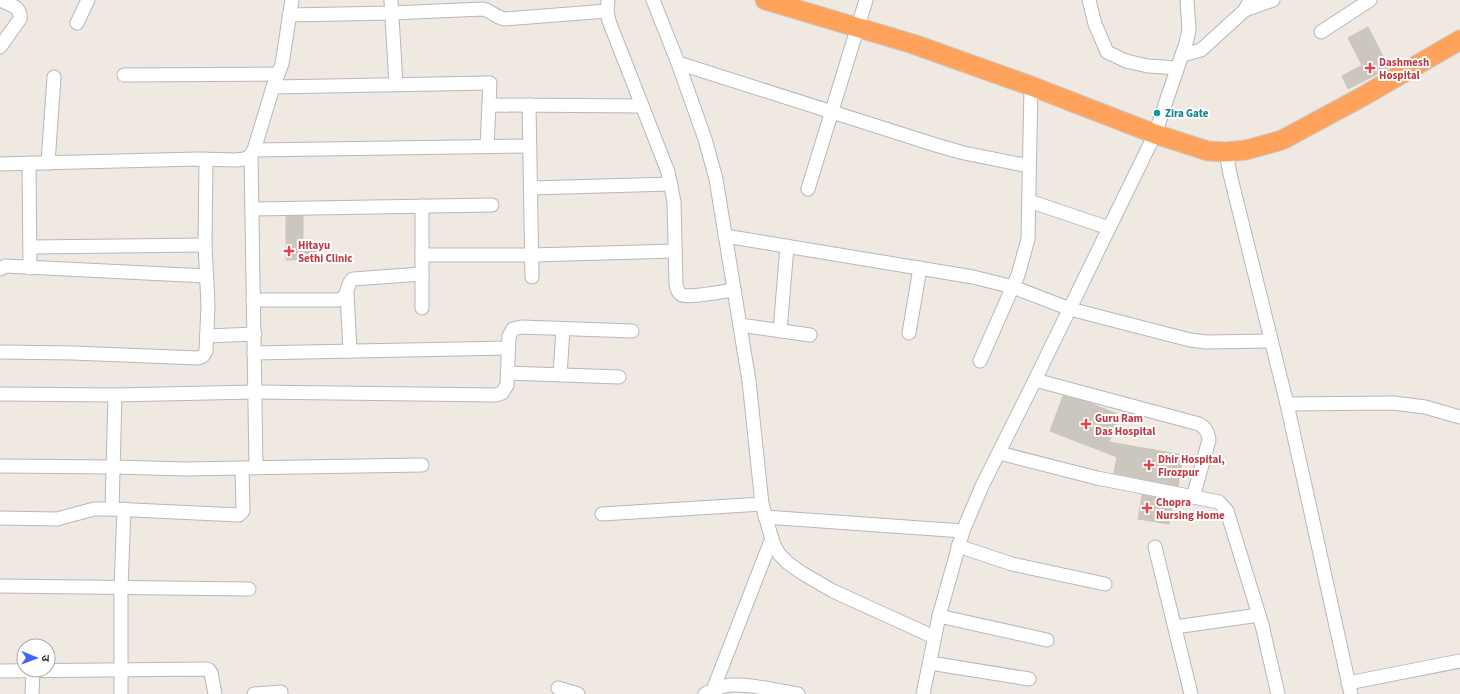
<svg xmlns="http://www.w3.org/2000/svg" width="1460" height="694" font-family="'Source Sans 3','Noto Sans Devanagari',sans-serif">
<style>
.building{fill:#cbc7bf;stroke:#cbc5ba}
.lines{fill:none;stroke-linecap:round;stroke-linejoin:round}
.minor-casing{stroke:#b4b7c1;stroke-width:15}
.highway-casing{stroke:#c9c9c9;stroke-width:21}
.minor{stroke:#fff;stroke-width:13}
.highway{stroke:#ffa35c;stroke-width:19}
.health-dot{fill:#e0444e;stroke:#fff;stroke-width:1.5}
.culture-dot{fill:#0f9aa8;stroke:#fff;stroke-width:1.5}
.labels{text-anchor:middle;stroke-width:4;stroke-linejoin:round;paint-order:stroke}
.health-label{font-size:11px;font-weight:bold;fill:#be3a42;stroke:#fff;text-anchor:start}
.culture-label{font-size:11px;font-weight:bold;fill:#0d838f;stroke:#fff;text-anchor:start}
</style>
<rect width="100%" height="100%" fill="#efe9e1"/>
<g class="building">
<polygon points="1368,27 1389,68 1348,89 1342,76 1362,65 1348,38"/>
<polygon points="286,216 303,216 303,246 317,245 317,259 286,260"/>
<polygon points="1063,396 1090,403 1120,415 1109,442 1183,455 1178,486 1114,473 1117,457 1050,431"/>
<polygon points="1142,495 1173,501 1169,524 1138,519"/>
</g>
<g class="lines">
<defs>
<g id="minor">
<path d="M 0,0 C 9,4 22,7 20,19 L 0,47"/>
<polyline points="391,0 396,84"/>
<path d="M 608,0 L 607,11 L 609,21 L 668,172 L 674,202 L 676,284 C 677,289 678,293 682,295 C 690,298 724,291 734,290"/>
<polyline points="653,0 678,63 705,139 716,179 749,381 762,504 773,543 779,554 788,563 802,573 833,591 934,637"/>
<polyline points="1089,0 1095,24 1107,52 1126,61 1148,66 1177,68"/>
<polyline points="1245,10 1273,0"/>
<path d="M 289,15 L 391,13 L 483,9 C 491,11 496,17 504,19 L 607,11"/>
<polyline points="77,23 88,0"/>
<polyline points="1321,32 1370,0"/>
<polyline points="1182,55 1201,50 1245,10 1250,0"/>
<polyline points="678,63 939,146 964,153 1029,166"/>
<polyline points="124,75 278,74"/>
<polyline points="273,87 490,83 487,146"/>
<polyline points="489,105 642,106"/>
<polyline points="529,105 532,277"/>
<polyline points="254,150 530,146"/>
<polyline points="1226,152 1230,174 1287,404 1351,694"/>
<polyline points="251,155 256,467"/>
<polyline points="29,163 30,268"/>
<polyline points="48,163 54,77"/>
<polyline points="0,164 197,159 236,160 244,159 249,157 254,150 273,87 282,64 292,0"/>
<polyline points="531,188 671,184"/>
<polyline points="808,189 866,0"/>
<polyline points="1029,201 1109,228"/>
<polyline points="252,209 492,205"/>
<polyline points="725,236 973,277 1013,287 1070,309 1190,340 1206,342 1271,341"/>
<polyline points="31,247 205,245"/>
<polyline points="422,255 532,255 675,251"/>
<polyline points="0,269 5,266 206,276"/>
<polyline points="347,293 350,351"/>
<path d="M 253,300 L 338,300 C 350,297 345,285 353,279 L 422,274"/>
<polyline points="422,308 422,206"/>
<polyline points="740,325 810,335"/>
<polyline points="780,331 787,246"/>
<polyline points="909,333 920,268"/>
<polyline points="207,336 255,334"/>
<polyline points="0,352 73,353 198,358 203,356 206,351 208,305 205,245 206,159"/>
<polyline points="254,353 508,348"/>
<polyline points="980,361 1018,275 1028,239 1031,86"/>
<polyline points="507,373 619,377"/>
<polyline points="560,375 563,329"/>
<path d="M 1035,380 L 1199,424 C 1206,428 1208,432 1209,440 L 1193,497"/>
<polyline points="0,394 115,395 255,392 496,395 502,393 507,385 509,336 513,329 521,327 632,331"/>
<polyline points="1287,404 1394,403 1425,407 1460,417"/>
<polyline points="999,453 1097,478 1219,502 1227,511 1262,625 1278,694"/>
<polyline points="0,466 114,467 185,469 422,465"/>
<polyline points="112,509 115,395"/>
<polyline points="602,514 762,504"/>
<polyline points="765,517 963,531"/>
<polyline points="0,518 57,519 94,509 112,509 239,515 243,511 243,508 242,468"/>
<polyline points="958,546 1012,564 1105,584"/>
<polyline points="1155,547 1191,694"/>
<polyline points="0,586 249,589"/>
<polyline points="939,616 1047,640"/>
<polyline points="1175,627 1259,615"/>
<polyline points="930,663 1029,679"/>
<polyline points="0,671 206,669 209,670 211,673 215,694"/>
<polyline points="1348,683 1460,661"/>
<polyline points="558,688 578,694"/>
<polyline points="713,690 772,538"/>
<polyline points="32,694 33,671"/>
<polyline points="121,694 121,588 124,509"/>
<polyline points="254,694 281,692"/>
<path d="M 705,694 C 712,691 718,687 725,686 C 742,682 780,691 798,694"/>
<polyline points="923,694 939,616 963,531 982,486 1031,388 1155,134 1186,43 1189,30 1187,0"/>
</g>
<polyline id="highway" points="765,0 913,44 1031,86 1155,134 1208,151 1226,152 1246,150 1282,140 1360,98 1460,40"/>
</defs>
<use href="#minor" class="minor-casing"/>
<use href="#highway" class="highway-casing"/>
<use href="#minor" class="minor"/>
<use href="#highway" class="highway"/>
</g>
<g class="health-dot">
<path d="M1368 62h4v4h4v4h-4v4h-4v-4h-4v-4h4z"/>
<path d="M287 245h4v4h4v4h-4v4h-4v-4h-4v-4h4z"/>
<path d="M1084 418h4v4h4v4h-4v4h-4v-4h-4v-4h4z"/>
<path d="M1147 459h4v4h4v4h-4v4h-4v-4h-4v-4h4z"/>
<path d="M1145 502h4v4h4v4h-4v4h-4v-4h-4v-4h4z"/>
</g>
<circle class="culture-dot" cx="1157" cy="113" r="4"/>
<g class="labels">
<g class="health-label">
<text x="1379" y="66">Dashmesh<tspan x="1379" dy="13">Hospital</tspan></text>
<text x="298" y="249">Hitayu<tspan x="298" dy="13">Sethi Clinic</tspan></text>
<text x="1095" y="422">Guru Ram<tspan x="1095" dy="13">Das Hospital</tspan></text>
<text x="1158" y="463">Dhir Hospital,<tspan x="1158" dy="13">Firozpur</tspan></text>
<text x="1156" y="506">Chopra<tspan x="1156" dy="13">Nursing Home</tspan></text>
</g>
<g class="culture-label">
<text x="1165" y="117">Zira Gate</text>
</g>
</g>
<g transform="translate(36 658) rotate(91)"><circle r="19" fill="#ffffff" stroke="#ababab"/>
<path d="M0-3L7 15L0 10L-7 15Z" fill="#4264fb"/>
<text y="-6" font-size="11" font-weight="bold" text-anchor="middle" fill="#2e2e2e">उ</text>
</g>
</svg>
